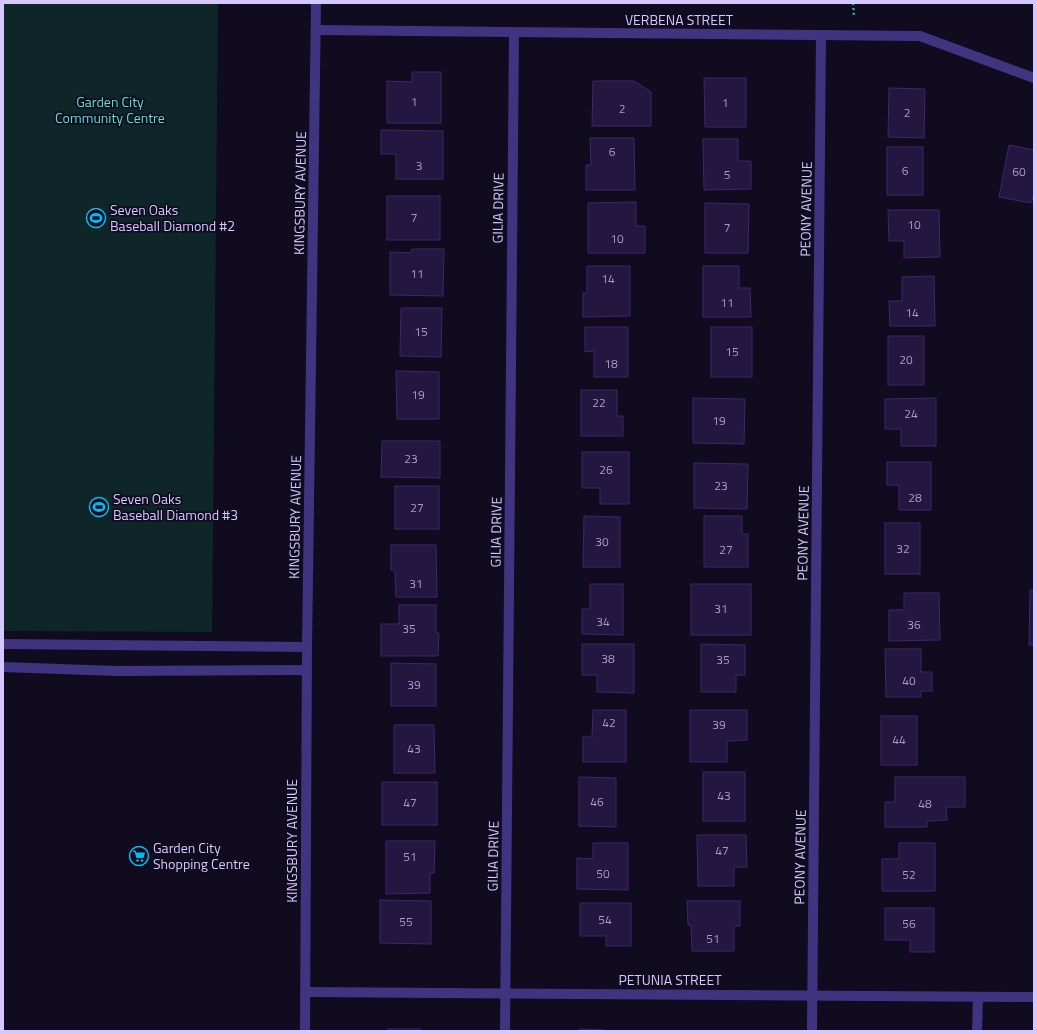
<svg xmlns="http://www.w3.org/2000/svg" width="1037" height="1034" font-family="'Titillium Web',sans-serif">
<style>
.green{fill:#0e2628}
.building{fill:#23163f;stroke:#3d276c}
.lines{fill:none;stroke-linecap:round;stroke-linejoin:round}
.path{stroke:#28abb3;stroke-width:2.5;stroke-dasharray:2 3;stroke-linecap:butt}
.service{stroke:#3f347f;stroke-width:10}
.minor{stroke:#3f347f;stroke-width:10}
.tertiary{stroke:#3f347f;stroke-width:10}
.labels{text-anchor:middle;stroke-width:3.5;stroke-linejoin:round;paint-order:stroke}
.number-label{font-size:12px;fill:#a89ccf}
.street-label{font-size:14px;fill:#d5c8ff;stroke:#100b1e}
.park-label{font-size:14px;fill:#50e3cf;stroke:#100b1e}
.poi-label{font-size:14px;fill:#d5c8ff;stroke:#100b1e;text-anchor:start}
</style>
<rect width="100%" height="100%" fill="#100b1e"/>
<polygon class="green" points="3,3 218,3 212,632 3,631"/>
<g class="building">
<polygon points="412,72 441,72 441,123 387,123 387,81 412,82"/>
<polygon points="704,78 746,78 746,127 705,127"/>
<polygon points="593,81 634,81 651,92 651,126 592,126"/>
<polygon points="889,88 925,89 924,138 888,137"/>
<polygon points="381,130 443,131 443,179 396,179 396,154 381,154"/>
<polygon points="590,138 634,138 635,190 586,190 586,165 591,165"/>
<polygon points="703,139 738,139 738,161 751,161 751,189 704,190"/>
<polygon points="1009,145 1034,150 1034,194 1031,203 999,197"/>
<rect x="887" y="147" width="36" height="48"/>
<rect x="387" y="196" width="53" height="44"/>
<polygon points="636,202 636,226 645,226 645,253 588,253 588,203"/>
<polygon points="705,203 749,204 748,253 705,253"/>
<polygon points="888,210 939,210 940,257 904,258 904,241 889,241"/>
<polygon points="412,249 444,249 443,296 390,295 390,252 411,253"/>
<polygon points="587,266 630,266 630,316 583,317 583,293 587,293"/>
<polygon points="703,266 739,266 739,288 750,288 751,317 703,317"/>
<polygon points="934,276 935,326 890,326 889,301 902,301 902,277"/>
<polygon points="401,308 442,308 441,357 400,356"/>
<polygon points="585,327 628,327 628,377 594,377 594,351 585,352"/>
<rect x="711" y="327" width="41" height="50"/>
<rect x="888" y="336" width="36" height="49"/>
<polygon points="396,371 439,372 439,419 397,419"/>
<polygon points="581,390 617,390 617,416 623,416 623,436 581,436"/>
<polygon points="693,398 745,399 744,444 693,443"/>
<polygon points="936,398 936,446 901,446 901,429 885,429 885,399"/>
<polygon points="382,441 440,441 440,478 381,477"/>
<polygon points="582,452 629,452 629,504 600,504 600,488 582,488"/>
<polygon points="887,462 931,462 931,510 899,510 899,485 887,485"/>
<polygon points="694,463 748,464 747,509 694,508"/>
<rect x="395" y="486" width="44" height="43"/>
<polygon points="584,516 620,517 620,567 583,567"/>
<polygon points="704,516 742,516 742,534 748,534 748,567 704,567"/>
<rect x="885" y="523" width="35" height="51"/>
<polygon points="391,545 436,545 437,597 396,597 395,570 391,570"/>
<polygon points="590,584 623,584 623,635 582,634 582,609 590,609"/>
<rect x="691" y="584" width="60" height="51"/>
<polygon points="1030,590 1034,590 1034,645 1029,645"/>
<polygon points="904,593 939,593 940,640 889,641 889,610 904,610"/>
<polygon points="399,605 436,605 436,633 439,633 438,656 381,656 381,624 399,624"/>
<polygon points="582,644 634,644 634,693 597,692 597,675 582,675"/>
<polygon points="701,644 745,645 745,675 736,675 736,692 701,692"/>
<polygon points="885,649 921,649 921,672 932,672 932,691 921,691 921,697 886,697"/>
<polygon points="391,663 436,664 436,706 391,706"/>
<polygon points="593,710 626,710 626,762 583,762 583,737 592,737"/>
<polygon points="690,710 747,710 747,740 727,741 727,762 690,762"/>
<rect x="881" y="716" width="36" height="49"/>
<polygon points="394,725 434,725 435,773 394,773"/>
<rect x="703" y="772" width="42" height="49"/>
<polygon points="579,777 616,778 616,827 579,826"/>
<polygon points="895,777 965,777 965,807 946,807 947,820 927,821 927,827 885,827 885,802 895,802"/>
<rect x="382" y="782" width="55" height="43"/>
<polygon points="697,835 746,835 747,867 734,867 734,886 698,886"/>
<polygon points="386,841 435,841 434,873 430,873 430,893 386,894"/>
<polygon points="593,843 628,843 628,890 577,889 577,858 593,859"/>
<polygon points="899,843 935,843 935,891 882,891 882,859 899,859"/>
<polygon points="380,900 431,901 431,944 380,943"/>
<polygon points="687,901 740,901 740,926 734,926 734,951 692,951 691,925 688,925"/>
<polygon points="580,903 631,903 631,946 606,946 606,936 580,936"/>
<polygon points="885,908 934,908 934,952 910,952 910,940 885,940"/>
<rect x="388" y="1029" width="33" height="2"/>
<polygon points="579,1029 604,1030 604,1031 579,1031"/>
</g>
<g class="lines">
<polyline class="path" points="853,3 854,16"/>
<g class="service">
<polyline points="3,644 307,647"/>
<polyline points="3,667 117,671 307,670"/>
<polyline points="977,1031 978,997"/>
</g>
<g class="minor">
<polyline points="316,30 920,36 1034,78"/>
<polyline points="306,992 1034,997"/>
<polyline points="505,1031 514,33"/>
<polyline points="812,1031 821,35"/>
</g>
<polyline class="tertiary" points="305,1031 307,647 316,3"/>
</g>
<defs>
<symbol id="stadium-ring" viewBox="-11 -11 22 22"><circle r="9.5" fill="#100b1e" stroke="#00bef3" stroke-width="1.5"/><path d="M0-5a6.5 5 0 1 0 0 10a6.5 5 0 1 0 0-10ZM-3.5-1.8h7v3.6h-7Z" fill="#00bef3"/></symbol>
<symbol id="supermarket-ring" viewBox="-11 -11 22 22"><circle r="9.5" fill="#100b1e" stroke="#00bef3" stroke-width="1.5"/><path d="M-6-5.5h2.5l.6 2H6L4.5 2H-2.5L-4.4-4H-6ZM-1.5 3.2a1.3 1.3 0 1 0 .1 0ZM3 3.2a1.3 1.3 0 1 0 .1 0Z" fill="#00bef3"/></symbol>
</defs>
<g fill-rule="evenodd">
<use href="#stadium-ring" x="85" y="207" width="22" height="22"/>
<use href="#stadium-ring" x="88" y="496" width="22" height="22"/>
<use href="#supermarket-ring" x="128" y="845" width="22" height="22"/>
</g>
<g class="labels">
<g class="number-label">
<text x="414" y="106">1</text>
<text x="725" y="107">1</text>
<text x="622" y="113">2</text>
<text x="907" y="117">2</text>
<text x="612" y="156">6</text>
<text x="419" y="170">3</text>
<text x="905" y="175">6</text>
<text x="1019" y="176">60</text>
<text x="727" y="179">5</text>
<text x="414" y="222">7</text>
<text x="914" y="229">10</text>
<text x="727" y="232">7</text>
<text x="617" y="243">10</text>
<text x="417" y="278">11</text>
<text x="608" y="283">14</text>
<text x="727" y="307">11</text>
<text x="912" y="317">14</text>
<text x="421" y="336">15</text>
<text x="732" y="356">15</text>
<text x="906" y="364">20</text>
<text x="611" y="368">18</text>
<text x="418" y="399">19</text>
<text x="599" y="407">22</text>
<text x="911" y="418">24</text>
<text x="719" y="425">19</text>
<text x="411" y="463">23</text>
<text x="606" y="474">26</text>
<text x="721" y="490">23</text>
<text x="915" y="502">28</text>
<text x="417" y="512">27</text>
<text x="602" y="546">30</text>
<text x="903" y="553">32</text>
<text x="726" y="554">27</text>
<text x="416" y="588">31</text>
<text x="721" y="613">31</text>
<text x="603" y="626">34</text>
<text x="914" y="629">36</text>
<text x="409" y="633">35</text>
<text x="608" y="663">38</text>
<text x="723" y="664">35</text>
<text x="909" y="685">40</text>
<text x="414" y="689">39</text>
<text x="609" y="727">42</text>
<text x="719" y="729">39</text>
<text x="899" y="744">44</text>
<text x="414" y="753">43</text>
<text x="724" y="800">43</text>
<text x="597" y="806">46</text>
<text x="410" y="807">47</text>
<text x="925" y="808">48</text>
<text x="722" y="855">47</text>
<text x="410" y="861">51</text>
<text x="603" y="878">50</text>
<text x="909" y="879">52</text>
<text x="605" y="924">54</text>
<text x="406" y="926">55</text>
<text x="909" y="928">56</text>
<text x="713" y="943">51</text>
</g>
<g class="street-label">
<text x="679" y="25">VERBENA STREET</text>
<text transform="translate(300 193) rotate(-89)" y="5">KINGSBURY AVENUE</text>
<text transform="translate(498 208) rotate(-89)" y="5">GILIA DRIVE</text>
<text transform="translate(806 209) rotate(-89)" y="5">PEONY AVENUE</text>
<text transform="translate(295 517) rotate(-89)" y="5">KINGSBURY AVENUE</text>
<text transform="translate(496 532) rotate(-89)" y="5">GILIA DRIVE</text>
<text transform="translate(803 533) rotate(-89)" y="5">PEONY AVENUE</text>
<text transform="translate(292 841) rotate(-90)" y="5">KINGSBURY AVENUE</text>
<text transform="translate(493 856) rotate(-89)" y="5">GILIA DRIVE</text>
<text transform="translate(800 857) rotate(-89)" y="5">PEONY AVENUE</text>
<text x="670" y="985">PETUNIA STREET</text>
</g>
<g class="park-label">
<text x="110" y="107">Garden City<tspan x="110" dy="16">Community Centre</tspan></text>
</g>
<g class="poi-label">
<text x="110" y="215">Seven Oaks<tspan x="110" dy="16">Baseball Diamond #2</tspan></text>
<text x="113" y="504">Seven Oaks<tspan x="113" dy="16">Baseball Diamond #3</tspan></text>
<text x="153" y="853">Garden City<tspan x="153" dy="16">Shopping Centre</tspan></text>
</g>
</g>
<rect width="1037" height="1034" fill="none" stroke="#d5c8ff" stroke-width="8"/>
</svg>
